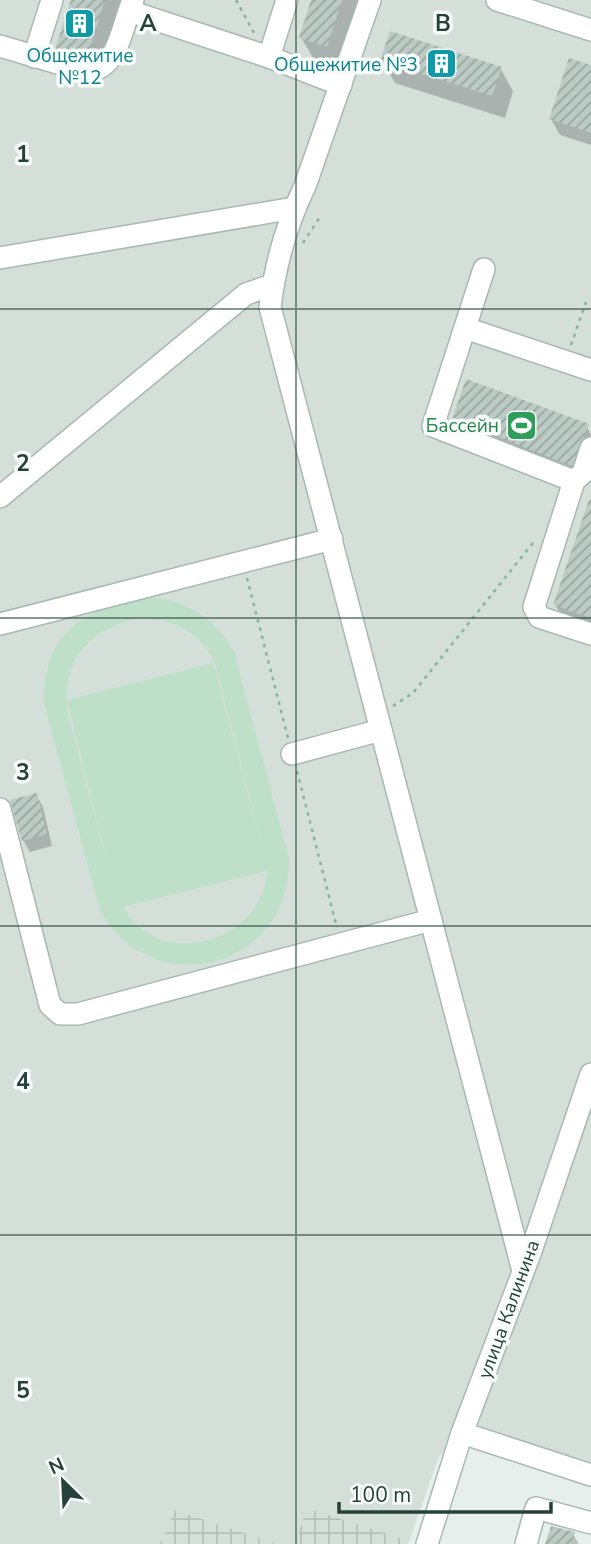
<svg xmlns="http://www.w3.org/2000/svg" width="591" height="1544" font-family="'Nunito Sans',sans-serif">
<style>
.built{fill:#d4dfda}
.industrial{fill:url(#industrial-grid)}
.pitch{fill:#bfe0c8;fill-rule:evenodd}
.shadow{fill:#0003}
.building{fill:url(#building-hatch)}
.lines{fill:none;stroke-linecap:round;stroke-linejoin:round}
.minor-casing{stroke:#a8b8b2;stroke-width:24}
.path{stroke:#86b3a5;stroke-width:2.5;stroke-dasharray:3.5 5;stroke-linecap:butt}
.minor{stroke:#fff;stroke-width:21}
.grid{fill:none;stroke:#24423a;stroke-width:2;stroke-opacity:0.55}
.labels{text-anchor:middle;stroke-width:7;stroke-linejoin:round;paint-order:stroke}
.culture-label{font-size:19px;fill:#0d838f;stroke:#f7fbf9}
.leisure-label{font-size:19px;fill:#27864d;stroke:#f7fbf9;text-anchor:end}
.street-label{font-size:19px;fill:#24423a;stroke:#f7fbf9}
.grid-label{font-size:23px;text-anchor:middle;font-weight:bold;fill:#24423a;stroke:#f7fbf9;stroke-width:7;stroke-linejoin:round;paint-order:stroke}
</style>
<defs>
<pattern id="industrial-grid" width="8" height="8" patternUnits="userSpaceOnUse" patternTransform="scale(1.75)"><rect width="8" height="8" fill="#d4dfda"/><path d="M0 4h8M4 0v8" fill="none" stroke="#b6c1bc"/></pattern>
<pattern id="building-hatch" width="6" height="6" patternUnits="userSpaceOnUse" patternTransform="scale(1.75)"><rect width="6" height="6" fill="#bbcac4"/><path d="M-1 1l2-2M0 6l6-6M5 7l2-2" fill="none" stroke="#98a6a0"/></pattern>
</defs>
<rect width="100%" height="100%" fill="#e6efeb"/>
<polygon class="built" points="0,0 591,0 591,1483 451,1436 445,1452 439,1456 408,1544 0,1544"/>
<g class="industrial">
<polygon points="307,1508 409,1541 408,1544 295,1544"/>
<polygon points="175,1510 276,1544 160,1544"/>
</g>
<path class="pitch" d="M 138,597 C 181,597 212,614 234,651 L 289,859 C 290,968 155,1005 100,911 L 44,703 C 44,635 78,613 138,597 ZM 140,618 C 173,618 197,631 214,660 L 267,863 L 213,663 L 67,700 L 110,874 L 68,714 C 59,662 90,627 140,618 ZM 267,871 C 264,942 158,973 123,907 Z"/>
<g class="shadow">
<polygon points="73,0 125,0 99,80 70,71 57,48"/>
<polygon points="313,0 362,0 339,68 314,60 301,37"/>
<polygon points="382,61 500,68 513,91 505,118 395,83"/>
<polygon points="591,67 591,145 560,135 551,119"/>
<polygon points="454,419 587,427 591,435 575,472 458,427"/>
<polygon points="591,499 591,623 560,613 555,605"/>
<polygon points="36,795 43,807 52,846 30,852 23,840"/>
<polygon points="573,1534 579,1544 547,1544"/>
</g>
<g class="building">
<polygon points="71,0 105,0 87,58 55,49"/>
<polygon points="311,0 342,0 327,47 299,38"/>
<polygon points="390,31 502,67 492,96 380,61"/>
<polygon points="569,58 591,65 591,133 549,119"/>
<polygon points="466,379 589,424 572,466 452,419"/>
<polygon points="589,500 591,500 591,618 553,605"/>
<polygon points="37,793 47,834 22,841 10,800"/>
<polygon points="551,1526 575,1532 571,1544 545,1544"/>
</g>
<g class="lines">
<defs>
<g id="minor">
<polyline points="133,0 129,11 269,57 341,85"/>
<path d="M 370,0 L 305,186 C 287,223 275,266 270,307 L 523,1271"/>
<polyline points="497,0 591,30"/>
<path d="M 0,46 L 88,72 C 117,66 120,36 129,11"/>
<polyline points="34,57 52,0"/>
<polyline points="269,57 287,0"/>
<polyline points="0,258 294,208"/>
<polyline points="484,269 433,426 574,481 534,607 539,617 591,634"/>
<polyline points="465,328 591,370"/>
<polyline points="574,481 583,473 591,448"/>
<polyline points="0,497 246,294 272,285"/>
<polyline points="0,624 332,539"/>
<polyline points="292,754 381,730"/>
<polyline points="0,809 50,1005 60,1014 78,1014 431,920"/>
<polyline points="462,1433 591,1475"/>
<polyline points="427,1544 462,1433 531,1251 591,1074"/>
<polyline points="526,1544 536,1508 591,1523"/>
</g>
</defs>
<use href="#minor" class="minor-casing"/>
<g class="path">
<polyline points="236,0 254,33"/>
<polyline points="303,243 320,217"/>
<polyline points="571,345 586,302"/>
<polyline points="247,578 288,738"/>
<polyline points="393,706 413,693 536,539"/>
<polyline points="297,771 337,928"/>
</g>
<use href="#minor" class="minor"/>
</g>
<path class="grid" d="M 296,0 L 296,1544M 0,309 L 591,309M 0,618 L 591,618M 0,926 L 591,926M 0,1235 L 591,1235"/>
<defs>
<symbol id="building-square" viewBox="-11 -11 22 22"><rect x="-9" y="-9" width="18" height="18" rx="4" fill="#0f9aa8" stroke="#f7fbf9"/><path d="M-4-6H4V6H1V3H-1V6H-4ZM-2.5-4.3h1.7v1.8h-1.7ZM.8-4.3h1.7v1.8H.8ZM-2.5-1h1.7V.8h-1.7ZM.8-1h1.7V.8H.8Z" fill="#fff"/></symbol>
<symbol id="stadium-square" viewBox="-11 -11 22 22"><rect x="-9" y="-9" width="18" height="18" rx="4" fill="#2e9e5b" stroke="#f7fbf9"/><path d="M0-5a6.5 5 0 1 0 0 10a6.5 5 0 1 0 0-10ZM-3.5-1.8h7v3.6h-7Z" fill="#fff"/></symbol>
</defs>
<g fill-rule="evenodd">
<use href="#building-square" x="62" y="6" width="35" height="35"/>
<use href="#building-square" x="424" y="46" width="35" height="35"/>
<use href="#stadium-square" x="504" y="408" width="35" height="35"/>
</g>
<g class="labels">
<g class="culture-label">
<text x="80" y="62">Общежитие<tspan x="80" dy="22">№12</tspan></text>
<text x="418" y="71" text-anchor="end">Общежитие №3</text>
</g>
<g class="leisure-label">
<text x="499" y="432">Бассейн</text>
</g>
<g class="street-label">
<text transform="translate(508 1309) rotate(-70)" y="7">улица Калинина</text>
</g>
</g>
<g class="grid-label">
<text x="148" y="31">A</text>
<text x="443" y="31">B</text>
<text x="23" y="162">1</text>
<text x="23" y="471">2</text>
<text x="23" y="780">3</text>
<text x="23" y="1089">4</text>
<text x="23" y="1398">5</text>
</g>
<g transform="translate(63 1481) rotate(336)" stroke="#f7fbf9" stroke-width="5" paint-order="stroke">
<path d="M0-5L12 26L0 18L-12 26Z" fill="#24423a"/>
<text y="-10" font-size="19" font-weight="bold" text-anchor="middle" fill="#24423a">N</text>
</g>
<path d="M339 1502v10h212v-10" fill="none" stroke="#24423a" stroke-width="3.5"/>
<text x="350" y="1502" font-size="21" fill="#24423a" stroke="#f7fbf9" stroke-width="5" paint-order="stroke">100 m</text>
</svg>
